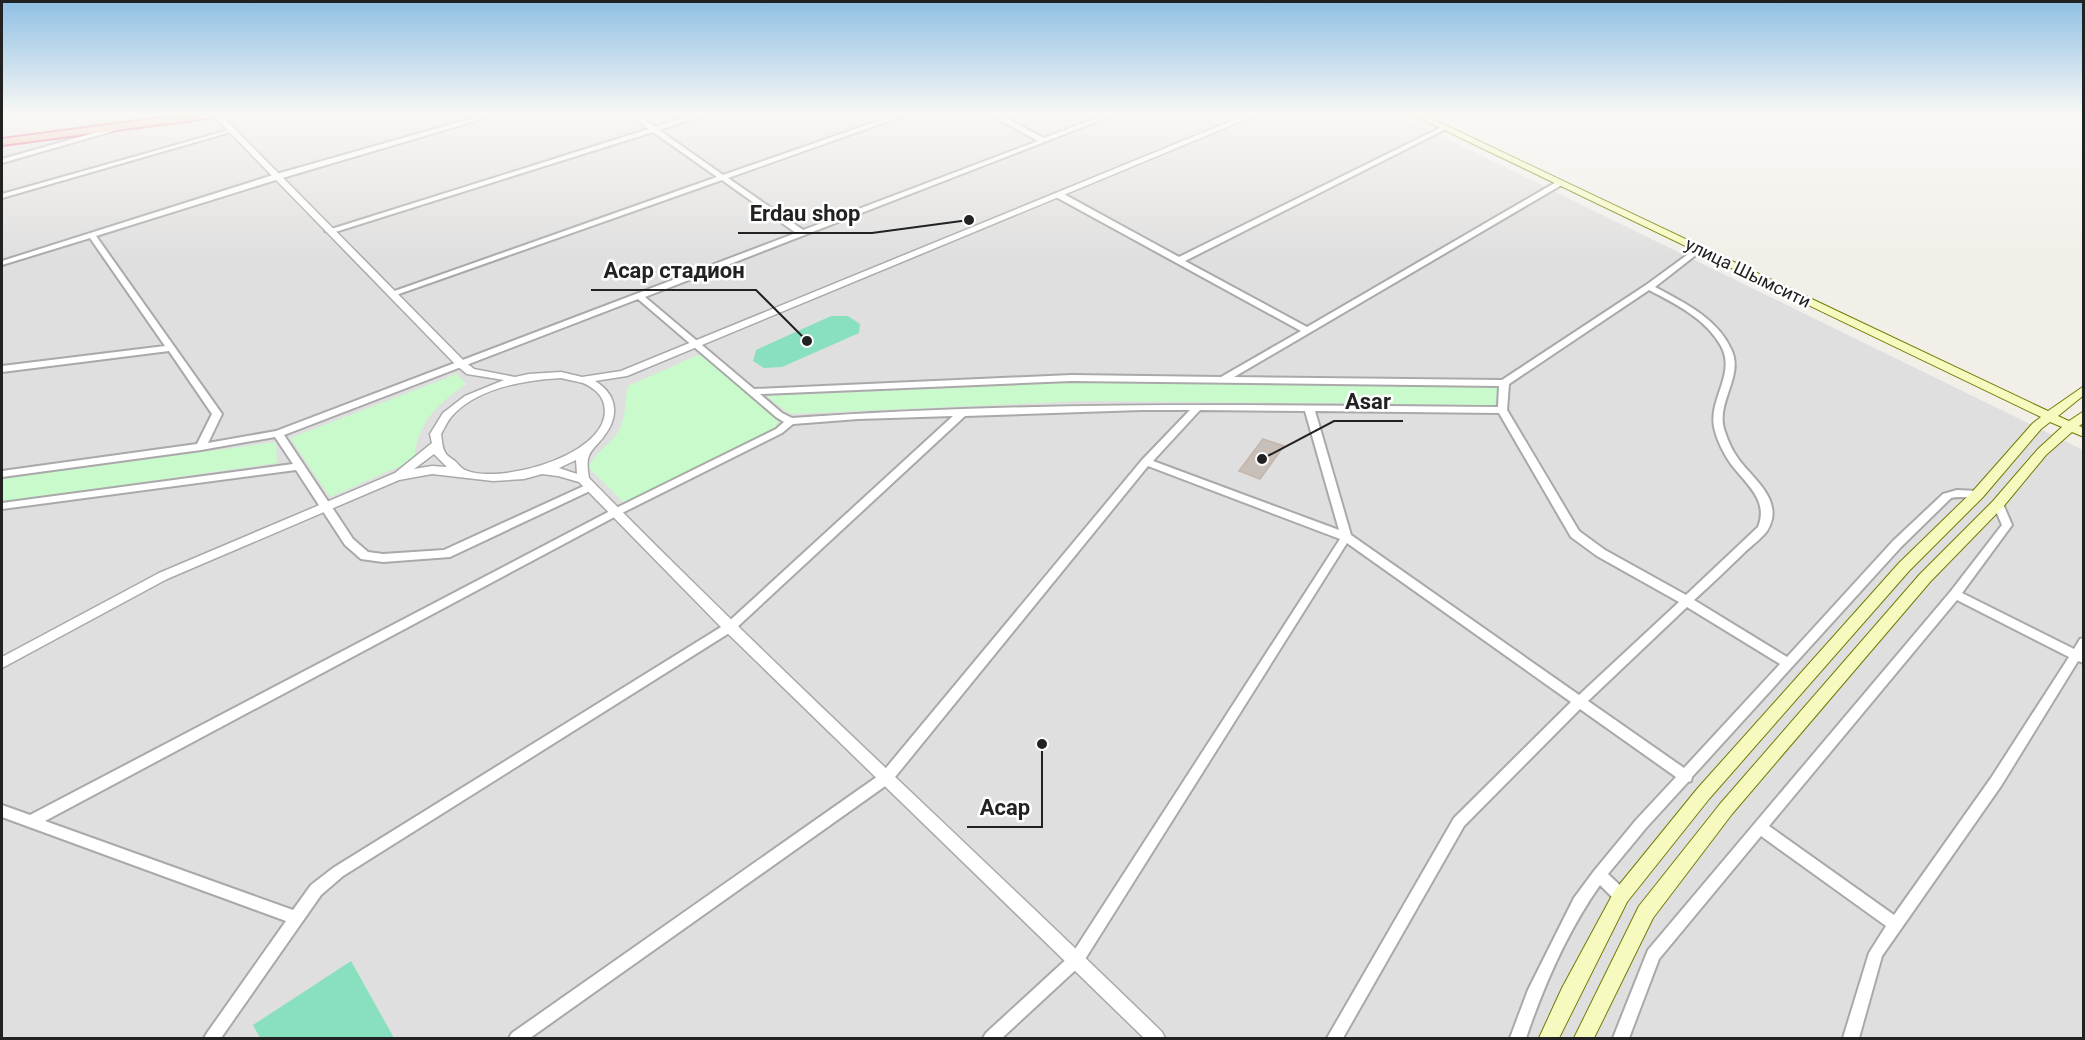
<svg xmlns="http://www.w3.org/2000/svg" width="2085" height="1040" font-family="Roboto,sans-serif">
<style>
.residential{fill:#e0dfdf}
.park{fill:#c8facc}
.pitch{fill:#88e0be}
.building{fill:#c7bfb8;stroke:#c4b6ab;stroke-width:1.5}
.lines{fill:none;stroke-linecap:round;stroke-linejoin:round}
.minor-casing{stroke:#a9a9a9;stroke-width:4}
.tertiary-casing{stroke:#a9a9a9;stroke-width:3}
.secondary-casing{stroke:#707d05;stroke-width:2}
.trunk-casing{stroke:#dc2a67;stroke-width:4}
.minor{fill:#fff;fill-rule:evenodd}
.tertiary{fill:#fff;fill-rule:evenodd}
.secondary{fill:#f7fabf;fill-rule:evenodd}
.trunk{fill:#f2b4a3;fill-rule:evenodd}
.labels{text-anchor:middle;stroke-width:5;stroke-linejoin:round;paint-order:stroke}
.far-street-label{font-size:18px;fill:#222;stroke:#fff}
.leader{fill:none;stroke:#222;stroke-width:2}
.callout-dot{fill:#222;stroke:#fff;stroke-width:2}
.callout-label{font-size:22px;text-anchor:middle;font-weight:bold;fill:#222;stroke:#fff;stroke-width:5;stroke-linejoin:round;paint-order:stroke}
</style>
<rect width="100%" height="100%" fill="#f2efe9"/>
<g class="residential">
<polygon points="2,113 188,113 2,136"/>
<polygon points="196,113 1394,113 2083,450 2083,1038 2,1038 2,140"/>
</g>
<g class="park">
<path d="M 698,355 L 704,356 L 778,420 L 775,429 L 625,504 L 588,467 C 595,453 607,447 616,435 C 627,421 624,402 628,386 Z"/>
<path d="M 457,374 L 466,384 C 436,406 418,421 414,460 L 330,497 L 290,438 Z"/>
<polygon points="1092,382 1488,385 1498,387 1495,405 1085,401 790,414 766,396"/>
<polygon points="276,442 277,463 2,502 2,479"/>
</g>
<g class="pitch">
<polygon points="831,316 848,316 860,324 859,333 782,367 764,368 753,361 756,350"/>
<polygon points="351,961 394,1038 260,1038 253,1025"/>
</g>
<polygon class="building" points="1263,439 1284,446 1260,479 1239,471"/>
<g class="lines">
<defs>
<g id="minor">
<path d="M 491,113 L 502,113 L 279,179 L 96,236 L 222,414 L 208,443 L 276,431 L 796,233 L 722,180 L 396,295 L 393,295 L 389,293 L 717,177 L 653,132 L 332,233 L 325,231 L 649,129 L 627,113 L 635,113 L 655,127 L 699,113 L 710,113 L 659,130 L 723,175 L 901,113 L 911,113 L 728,178 L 803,230 L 1038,141 L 987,113 L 996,113 L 1044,138 L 1109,113 L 1119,113 L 645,297 L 754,389 L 1071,375 L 1221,377 L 1301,331 L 1056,197 L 1056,193 L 1062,193 L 1179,257 L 1444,126 L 1446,127 L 1446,129 L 1185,261 L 1307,327 L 1558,181 L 1565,183 L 1234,377 L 1502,380 L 1646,285 L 1698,247 L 1702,249 L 1701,251 L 1655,287 C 1683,302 1717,318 1731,349 C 1745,377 1714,403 1725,432 C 1728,441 1732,450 1737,457 C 1749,475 1777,494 1772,519 C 1771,523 1769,528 1767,531 C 1761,539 1751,546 1744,553 C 1727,569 1711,585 1694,600 L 1787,657 L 1893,541 L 1943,494 L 1957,490 L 1978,491 L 1983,494 C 1975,501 1961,495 1951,498 L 1901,547 L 1692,777 L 1691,781 L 1688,782 L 1646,828 L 1608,874 L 1626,891 L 1628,896 L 1626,901 L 1621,903 L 1616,901 L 1600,885 C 1567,932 1544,985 1526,1038 L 1510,1038 L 1528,990 L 1574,898 L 1594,871 L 1636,820 L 1676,777 L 1580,709 L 1464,826 L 1343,1038 L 1327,1038 L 1454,818 L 1571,702 L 1347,543 L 1082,964 L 1002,1038 L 983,1038 L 986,1033 L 1072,954 L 1340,539 L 1148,466 L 891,782 L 530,1038 L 509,1038 L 512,1033 L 881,774 L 1142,460 L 1190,410 L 1141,410 L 965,416 L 734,630 L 343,876 L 321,895 L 221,1038 L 204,1038 L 207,1033 L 286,921 L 2,817 L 2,805 L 30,815 L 612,510 L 776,429 L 784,422 L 776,417 L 638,299 L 284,435 L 353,539 L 368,552 L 383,554 L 444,550 L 586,485 L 594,485 L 595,487 L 594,489 L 450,557 L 383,562 L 361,559 L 345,545 L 296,470 L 2,509 L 2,503 L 293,464 L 275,437 L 201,450 L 2,477 L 2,471 L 197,444 L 212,414 L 169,351 L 2,372 L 2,366 L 165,346 L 90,238 L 2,265 L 2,261 L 273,175 ZM 1649,290 C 1676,304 1706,319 1721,346 C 1737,375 1706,401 1715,431 C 1718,442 1724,454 1731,464 C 1746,484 1769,500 1758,527 L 1686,595 L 1605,550 L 1579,531 L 1507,410 L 1509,384 ZM 1071,381 L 1499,386 L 1498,407 C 1262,405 1027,401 792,418 L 782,413 L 760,394 ZM 1200,410 L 1305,411 L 1339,530 L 1153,461 ZM 1315,411 L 1499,413 L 1571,537 L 1597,556 L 1679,602 L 1579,695 L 1351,535 ZM 953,416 L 726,624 L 333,868 L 311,885 L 293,910 L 45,821 L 620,514 L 782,433 L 793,424 L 858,419 ZM 1687,607 L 1780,664 L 1684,768 L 1588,701 Z"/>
<polygon points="115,127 118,129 117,130 2,163 2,159"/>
<polygon points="229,130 234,131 2,198 2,194"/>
<path d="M 1998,501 L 2003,504 L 2012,525 L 1962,593 L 2074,649 L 2080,639 L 2084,638 L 2084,663 L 2078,661 L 2001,786 L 1882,956 L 1859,1038 L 1843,1038 L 1869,953 L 1886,926 L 1761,836 L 1659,959 L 1629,1038 L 1613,1038 L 1648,950 L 1951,591 L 2002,525 L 1993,504 ZM 1957,600 L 2069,657 L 1991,778 L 1894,915 L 1769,826 Z"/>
</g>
<path id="tertiary" d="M 211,113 L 219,113 L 465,362 L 474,369 L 515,377 L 529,374 L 561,372 L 582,377 L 621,371 L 1251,113 L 1261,113 L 627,376 L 595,381 C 617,394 620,416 604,436 C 599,444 590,449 588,459 C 587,464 588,472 589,478 C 775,668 972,847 1162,1032 L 1165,1038 L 1144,1038 L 719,625 L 579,482 L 558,476 L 542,474 L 524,479 L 493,481 L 432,474 L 399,480 L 167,579 L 2,668 L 2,657 L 159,573 L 395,473 L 432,443 L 430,434 L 443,413 L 465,396 L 504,380 L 467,374 L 457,366 ZM 561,378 C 568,380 576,381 583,383 C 591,386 600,393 603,401 C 621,452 501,486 465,470 C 462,469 458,464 455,461 C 452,459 446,455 445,452 C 442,448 442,439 441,434 C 444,429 447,422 451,417 C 476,388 525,380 561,378 ZM 434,454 L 447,467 L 432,466 L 414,469 ZM 576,460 L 577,474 L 559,468 Z"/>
<polygon id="secondary" points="1409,113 1420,113 2048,411 2084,386 2084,395 2058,416 2069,421 2084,411 2084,422 2079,426 2084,428 2084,437 2072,432 2046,455 2003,507 1930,582 1732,814 1653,918 1594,1038 1574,1038 1639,906 1720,804 1920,574 1993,501 2038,449 2062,427 2050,422 2041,429 1983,497 1909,571 1709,799 1627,902 1559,1038 1539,1038 1562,988 1615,890 1697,789 1899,563 1973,491 2033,423 2041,417"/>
<polygon id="trunk" points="197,113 228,113 223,116 2,145 2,139"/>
</defs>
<use href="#minor" class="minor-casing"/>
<use href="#tertiary" class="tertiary-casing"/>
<use href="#secondary" class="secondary-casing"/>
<use href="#trunk" class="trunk-casing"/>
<use href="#minor" class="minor"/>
<use href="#tertiary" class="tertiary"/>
<use href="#secondary" class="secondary"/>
<use href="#trunk" class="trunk"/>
</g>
<linearGradient id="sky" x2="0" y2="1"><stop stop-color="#8fc0e4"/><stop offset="0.44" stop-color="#f9f8f5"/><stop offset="1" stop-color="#f9f8f5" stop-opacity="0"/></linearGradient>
<rect width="2085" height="259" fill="url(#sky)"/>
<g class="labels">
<g class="far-street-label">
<text transform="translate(1748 273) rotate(26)" y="6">улица Шымсити</text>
</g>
</g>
<path class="leader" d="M969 220L872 233H738M807 341L756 290H591M1262 459L1334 421H1403M1042 744L1042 827H967"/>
<g class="callout-dot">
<circle cx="969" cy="220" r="6"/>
<circle cx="807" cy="341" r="6"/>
<circle cx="1262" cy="459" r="6"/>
<circle cx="1042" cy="744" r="6"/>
</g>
<g class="callout-label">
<text x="805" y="221">Erdau shop</text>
<text x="674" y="278">Асар стадион</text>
<text x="1368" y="409">Asar</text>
<text x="1005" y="815">Асар</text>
</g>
<rect width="2085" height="1040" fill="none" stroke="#222222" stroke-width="6"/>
</svg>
